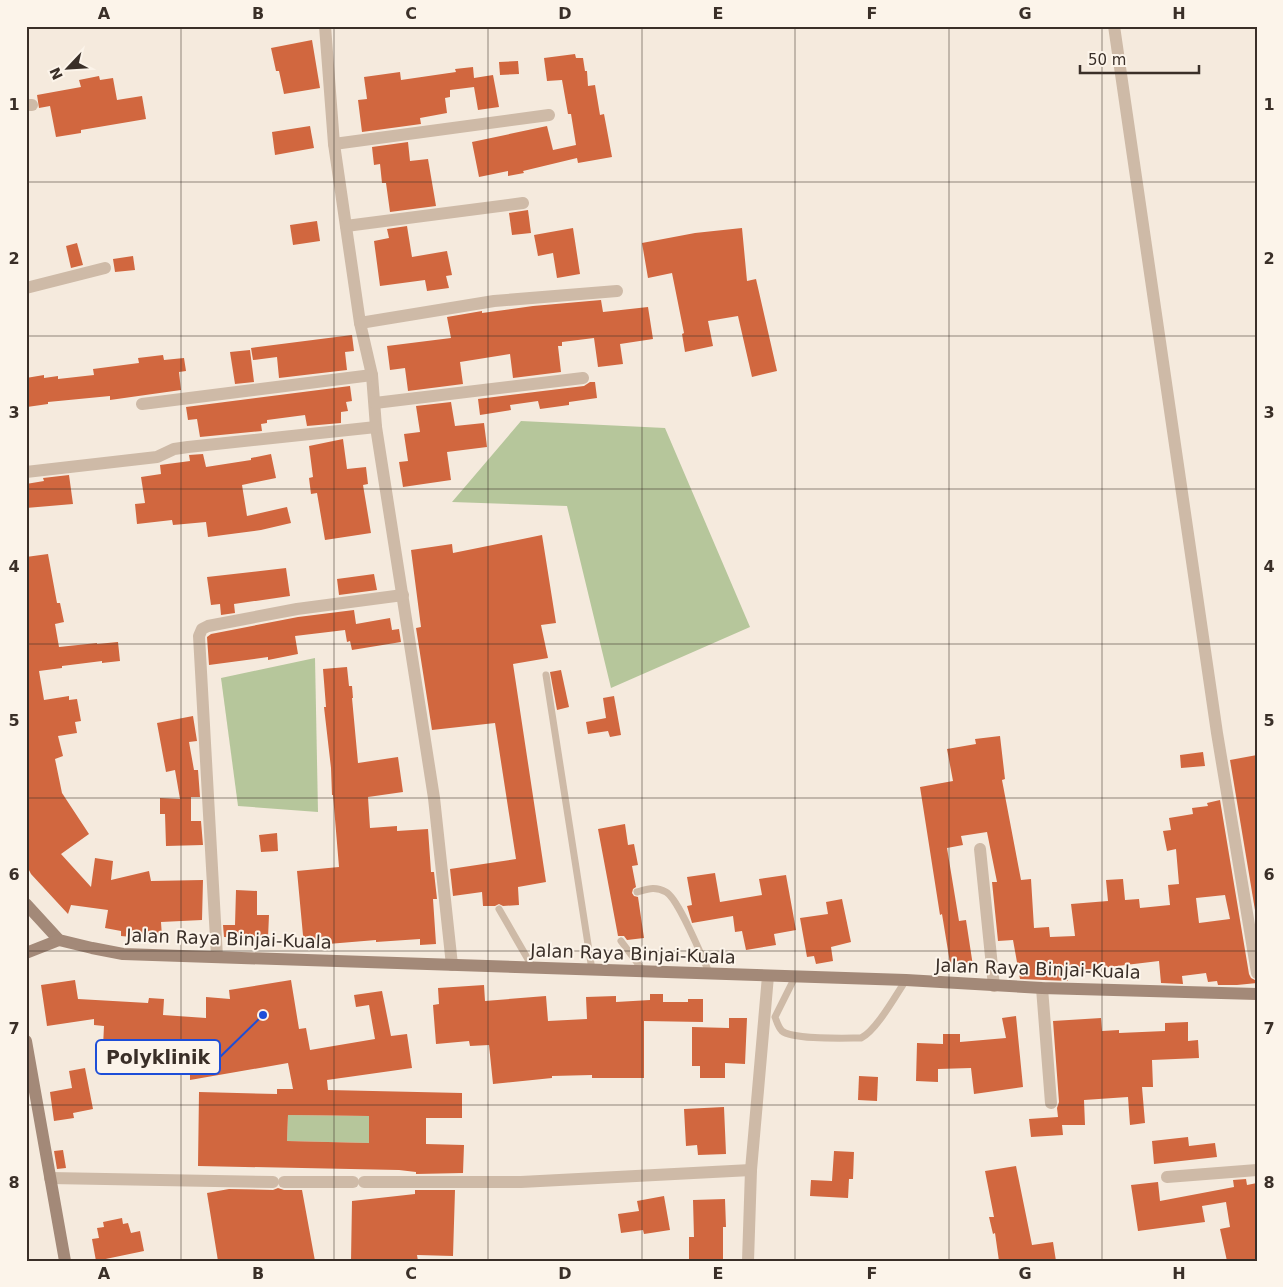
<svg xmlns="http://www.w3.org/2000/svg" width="1283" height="1287" font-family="'DejaVu Sans',sans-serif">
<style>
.green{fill:#b6c69b}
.building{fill:#d1673f;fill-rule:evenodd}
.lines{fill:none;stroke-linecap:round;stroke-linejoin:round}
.lane{stroke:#cebaa7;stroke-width:7}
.street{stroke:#cebaa7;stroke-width:12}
.secondary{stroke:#a38978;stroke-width:12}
.grid{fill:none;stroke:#3a2f28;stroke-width:1;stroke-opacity:0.55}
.labels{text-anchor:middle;stroke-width:4;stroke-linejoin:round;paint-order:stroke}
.street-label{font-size:18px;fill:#3a2f28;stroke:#fcf4ea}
.leader{fill:none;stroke:#1d4ed8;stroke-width:2}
.callout-dot{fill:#1d4ed8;stroke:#fcf4ea;stroke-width:2}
.callout{fill:#fcf4ea;stroke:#1d4ed8;stroke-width:2}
.callout-label{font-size:19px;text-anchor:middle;font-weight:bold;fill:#3a2f28}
.neatline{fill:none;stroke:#3a2f28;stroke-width:2}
.grid-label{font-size:16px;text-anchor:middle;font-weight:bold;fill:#3a2f28}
</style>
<rect width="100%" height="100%" fill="#f5eadd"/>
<g class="green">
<polygon points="521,421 665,428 750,627 611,688 567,506 452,502"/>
<polygon points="315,658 318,812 238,806 221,678"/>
<polygon points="288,1115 369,1116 369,1143 287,1141"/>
</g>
<g class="building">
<polygon points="312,40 320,88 284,94 279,71 276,71 271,48"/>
<polygon points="575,54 576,58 583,58 585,71 587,71 588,86 595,85 600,115 604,114 612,157 578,163 577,158 523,171 524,173 508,176 508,171 479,177 472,142 547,126 553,150 576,145 571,114 568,114 562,80 547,81 544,58"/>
<polygon points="518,61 519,74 500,75 499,62"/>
<polygon points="473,67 474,78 493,75 499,107 478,110 474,87 450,90 450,97 445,98 447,113 420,118 421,124 362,132 358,100 367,99 364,77 400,72 401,80 456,72 455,69"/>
<polygon points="99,76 100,80 113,78 117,100 142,96 146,119 81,130 81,133 56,137 50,106 39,108 37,95 81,87 79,80"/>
<polygon points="310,126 314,148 275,155 272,132"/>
<polygon points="408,142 410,161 428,159 436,206 390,212 386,183 382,183 380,164 374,165 372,147"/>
<polygon points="528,210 531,233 512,235 509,213"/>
<polygon points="317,221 320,241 293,245 290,225"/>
<polygon points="407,226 412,257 447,251 452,275 446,276 449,288 427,291 425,280 380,286 374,241 389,238 387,229"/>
<polygon points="573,228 580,274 557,278 553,253 538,256 534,235"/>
<polygon points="742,228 747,281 756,279 777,371 752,377 738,316 708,321 713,346 685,352 682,334 684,333 672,273 648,278 642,243 695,233"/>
<polygon points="77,243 83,265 71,268 66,246"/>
<polygon points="133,256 135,270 115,272 113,259"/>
<polygon points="601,300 603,312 648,307 653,339 620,344 623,364 598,367 594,338 562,342 562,346 558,346 561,372 513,378 510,354 460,362 463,384 408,391 405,368 390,370 387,346 451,338 447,317 482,311 482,313 533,306"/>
<polygon points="352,335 354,351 345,352 347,370 279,378 277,357 253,360 251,348"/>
<polygon points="250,350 254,382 235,384 230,352"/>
<polygon points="163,355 164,360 184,358 186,371 179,372 181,390 110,400 110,396 48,402 48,404 27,407 26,378 44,375 44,378 58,376 58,379 94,375 93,369 139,363 138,358"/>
<polygon points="590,382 595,382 597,398 569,402 569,405 540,409 538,401 510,405 511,410 480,415 478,399 584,386"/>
<polygon points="350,386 352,401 346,402 348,411 341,412 341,423 307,426 305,415 267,420 267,423 261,424 262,431 200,437 197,419 188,420 186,407"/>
<polygon points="451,402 455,426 484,423 487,447 447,452 451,480 403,487 399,462 408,461 404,434 420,432 416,406"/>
<polygon points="343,439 347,469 366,467 368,484 363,485 371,533 325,540 317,493 311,494 309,478 313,477 309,446"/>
<polygon points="203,454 206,467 251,460 251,458 271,454 276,478 242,485 247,516 287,507 291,523 261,530 208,537 206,522 173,525 172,520 137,524 135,504 145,503 141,477 161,474 160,465 190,461 189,455"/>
<polygon points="69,475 73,504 26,508 26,484 44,481 43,478"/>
<polygon points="542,535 556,623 541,625 548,658 513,664 546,882 518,887 519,905 503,906 499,904 495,906 483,906 482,892 453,896 450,869 516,859 495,723 432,730 416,628 421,627 411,550 452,544 453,553"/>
<polygon points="48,554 57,603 60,603 64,622 55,624 59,647 97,643 97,644 118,642 120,661 102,663 102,661 62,666 62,668 39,671 44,700 69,696 69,700 77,699 81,721 75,722 77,733 58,736 63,756 55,759 62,793 89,834 61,854 91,887 95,858 113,861 111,880 149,871 151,881 203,880 202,920 161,922 162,937 143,938 121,936 121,931 105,928 108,910 71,905 68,914 31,874 26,864 26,557"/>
<polygon points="286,568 290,596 234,604 235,613 221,615 220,604 211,605 207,577"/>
<polygon points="374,574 377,590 339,595 337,579"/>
<polygon points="354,610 356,624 390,618 392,630 399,629 401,642 352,650 350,641 347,642 345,630 295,636 298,654 268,660 268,657 209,665 207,637 211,634 298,617"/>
<polygon points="347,667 349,686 352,686 353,698 352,698 358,763 398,757 403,792 368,797 370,828 397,826 397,831 428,829 431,872 434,872 437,899 433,899 436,944 420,945 420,939 376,942 376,940 304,946 297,871 339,867 333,795 332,795 331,768 324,707 326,707 323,669"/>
<polygon points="561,670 569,707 557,710 550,672"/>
<polygon points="614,696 621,735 610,737 608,731 588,734 586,722 606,718 603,698"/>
<polygon points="193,716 197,741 189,742 194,770 198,770 200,797 191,797 191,821 201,821 203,845 166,846 165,814 160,814 160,798 180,799 175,770 166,772 157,723"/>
<path d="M 1000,736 L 1005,779 L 1002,780 L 1021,880 L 1031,879 L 1034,928 L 1049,927 L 1050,937 L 1075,936 L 1071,904 L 1108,901 L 1106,880 L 1123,879 L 1125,900 L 1139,899 L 1140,908 L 1170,905 L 1168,885 L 1179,884 L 1176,849 L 1167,851 L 1163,831 L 1171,830 L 1169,818 L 1193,814 L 1192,808 L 1208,806 L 1207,803 L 1220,800 L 1249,974 L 1251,978 L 1257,981 L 1257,983 L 1237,985 L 1218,985 L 1217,981 L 1208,982 L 1206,973 L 1182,976 L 1183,984 L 1161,983 L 1159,961 L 1067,972 L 1068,981 L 1020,979 L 1013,940 L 998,941 L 992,882 L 997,882 L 987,832 L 961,836 L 963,845 L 947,848 L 959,921 L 966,920 L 973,966 L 951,969 L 942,914 L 940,915 L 920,787 L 953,781 L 947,749 L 976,744 L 975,739 ZM 1225,895 L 1230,919 L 1199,923 L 1196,898 Z"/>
<polygon points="1203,752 1205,766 1181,768 1180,755"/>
<polygon points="1257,755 1257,922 1230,760"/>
<polygon points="625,824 628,845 634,844 638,865 632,866 636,887 633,889 632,893 634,896 638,897 644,938 627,940 624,936 618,936 598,829"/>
<polygon points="277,833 278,851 261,852 259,835"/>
<polygon points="715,873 720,902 762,895 759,879 786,875 796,930 774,934 776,945 746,950 742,931 735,932 733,916 692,923 687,906 692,905 687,877"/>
<polygon points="236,890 257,891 257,915 269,915 268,938 224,937 223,925 235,925"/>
<polygon points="842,899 851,942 831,947 833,961 816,964 814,956 807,957 800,918 828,914 826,902"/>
<path d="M 75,980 L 78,999 L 148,1003 L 149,998 L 164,999 L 163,1015 L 206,1018 L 206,997 L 230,999 L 229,990 L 291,980 L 299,1029 L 306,1028 L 310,1050 L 375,1039 L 369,1005 L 356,1007 L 354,995 L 382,991 L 391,1036 L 407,1034 L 412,1068 L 327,1080 L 328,1090 L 462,1093 L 462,1118 L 426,1118 L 426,1144 L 464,1145 L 463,1173 L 416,1174 L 416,1172 L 399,1170 L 198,1166 L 199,1092 L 277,1094 L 277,1089 L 293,1089 L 288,1063 L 190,1080 L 190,1072 L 102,1067 L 104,1026 L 94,1025 L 94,1019 L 47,1026 L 41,985 ZM 288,1115 L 369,1116 L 369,1143 L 287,1141 Z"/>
<polygon points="484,985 485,1001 546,996 548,1021 587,1019 586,997 616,996 616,1002 650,1000 650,994 663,994 663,1002 688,1002 688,999 703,999 703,1022 644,1021 644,1078 592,1078 592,1075 552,1076 552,1078 493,1084 489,1045 470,1046 469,1041 436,1044 433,1005 439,1004 438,988"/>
<polygon points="1016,1016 1023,1087 974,1094 971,1068 938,1069 938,1082 916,1081 917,1043 943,1044 943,1034 960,1034 960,1042 1006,1038 1002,1018"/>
<polygon points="729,1018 747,1018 745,1064 725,1063 725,1078 700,1078 700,1066 692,1066 692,1027 729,1028"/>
<polygon points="1101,1018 1102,1031 1119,1030 1119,1033 1165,1031 1165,1023 1188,1022 1188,1041 1198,1040 1199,1058 1152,1060 1153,1087 1142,1087 1145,1123 1130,1125 1128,1097 1084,1100 1085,1125 1062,1125 1063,1135 1031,1137 1029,1119 1058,1117 1057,1108 1059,1102 1053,1021"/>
<polygon points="85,1068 93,1109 73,1113 74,1118 54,1121 50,1092 72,1088 69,1071"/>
<polygon points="859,1076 878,1077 877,1101 858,1100"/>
<polygon points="724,1107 726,1154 698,1155 697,1145 686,1146 684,1109"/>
<polygon points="1188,1137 1189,1146 1215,1143 1217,1157 1154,1164 1152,1141"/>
<polygon points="63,1150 66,1168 57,1169 54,1151"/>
<polygon points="834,1151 854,1152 853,1179 849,1179 848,1198 810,1196 811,1180 832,1181"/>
<polygon points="1016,1166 1032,1245 1053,1242 1056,1261 999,1261 995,1233 993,1234 989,1217 994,1217 985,1171"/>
<polygon points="1246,1179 1247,1185 1257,1183 1257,1261 1227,1261 1220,1229 1230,1227 1226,1202 1202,1206 1205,1222 1138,1231 1131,1185 1158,1182 1160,1201 1234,1187 1233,1180"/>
<polygon points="278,1188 284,1190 302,1190 315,1261 218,1261 207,1193 229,1189 273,1190"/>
<polygon points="415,1190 455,1190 453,1256 417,1255 418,1261 351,1261 352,1201 415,1194"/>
<polygon points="664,1196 670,1230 644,1234 643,1230 621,1233 618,1214 639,1211 637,1201"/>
<polygon points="725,1199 726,1227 723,1227 723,1261 689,1261 689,1237 694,1237 693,1200"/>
<polygon points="122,1218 123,1224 128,1223 131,1233 140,1231 144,1251 96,1261 92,1239 99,1238 97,1228 104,1227 103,1222"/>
</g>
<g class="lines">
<g class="lane">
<polyline points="546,675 592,970"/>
<path d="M 637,892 C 648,889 655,886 666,892 C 679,899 702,958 710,974"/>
<polyline points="499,909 533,968"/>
<polyline points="621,941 644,972"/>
<path d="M 795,977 L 775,1017 C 777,1022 778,1027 782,1031 C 793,1040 845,1038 861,1038 C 876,1031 896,995 906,980"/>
</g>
<g class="street">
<polyline points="325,26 334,144 360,323 372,375 376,427 434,798 452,965"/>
<polyline points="1114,26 1217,733 1257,973"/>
<polyline points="26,105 32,105"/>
<polyline points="334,144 549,115"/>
<polyline points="346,226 523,203"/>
<polyline points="26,288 105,268"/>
<polyline points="360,323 494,301 617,291"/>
<polyline points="375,403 583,378"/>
<polyline points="142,404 372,375"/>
<polyline points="26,472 157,457 174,449 188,447 376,427"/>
<polyline points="980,849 994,986"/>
<polyline points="217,957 199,636 202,629 208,626 297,609 403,595"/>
<polyline points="1042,988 1051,1103"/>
<polyline points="1167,1177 1257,1170"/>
<polyline points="50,1178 273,1182"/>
<polyline points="284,1182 353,1182"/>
<polyline points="364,1182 521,1182 751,1170"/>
<polyline points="748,1261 751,1170 768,976"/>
</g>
<g class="secondary">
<polyline points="26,904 59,940 92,948 123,954 906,980 1042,988 1257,994"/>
<polyline points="26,953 59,940"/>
<polyline points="26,1041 65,1261"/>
</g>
</g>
<path class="grid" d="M 181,26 L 181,1261M 334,26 L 334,1261M 488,26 L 488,1261M 642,26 L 642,1261M 795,26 L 795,1261M 949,26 L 949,1261M 1102,26 L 1102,1261M 26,182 L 1257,182M 26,336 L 1257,336M 26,489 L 1257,489M 26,644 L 1257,644M 26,798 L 1257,798M 26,951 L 1257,951M 26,1105 L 1257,1105"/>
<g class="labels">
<g class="street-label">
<text transform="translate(229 939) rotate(2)" y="6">Jalan Raya Binjai-Kuala</text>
<text transform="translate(633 954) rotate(2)" y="6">Jalan Raya Binjai-Kuala</text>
<text transform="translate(1038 969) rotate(2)" y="6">Jalan Raya Binjai-Kuala</text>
</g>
</g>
<path class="leader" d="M263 1015L220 1057"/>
<circle class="callout-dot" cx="263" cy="1015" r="5"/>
<rect class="callout" x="96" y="1040" width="124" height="34" rx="5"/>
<g class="callout-label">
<text x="158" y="1064">Polyklinik</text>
</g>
<rect width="1283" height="1287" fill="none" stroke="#fcf4ea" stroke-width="55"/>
<g transform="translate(68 68) rotate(245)" stroke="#fcf4ea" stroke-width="4" paint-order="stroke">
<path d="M0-4L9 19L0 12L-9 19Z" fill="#3a2f28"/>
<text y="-8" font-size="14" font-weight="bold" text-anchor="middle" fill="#3a2f28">N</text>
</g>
<path d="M1080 65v8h119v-8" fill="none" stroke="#3a2f28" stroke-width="2.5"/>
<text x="1088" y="65" font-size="15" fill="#3a2f28" stroke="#fcf4ea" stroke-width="4" paint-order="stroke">50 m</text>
<rect x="28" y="28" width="1228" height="1232" class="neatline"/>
<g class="grid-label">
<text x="104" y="19">A</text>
<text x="258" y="19">B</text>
<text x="411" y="19">C</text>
<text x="565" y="19">D</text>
<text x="718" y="19">E</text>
<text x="872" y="19">F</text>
<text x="1025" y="19">G</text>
<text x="1179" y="19">H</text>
<text x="14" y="110">1</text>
<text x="1269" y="110">1</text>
<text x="14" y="264">2</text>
<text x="1269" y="264">2</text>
<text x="14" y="418">3</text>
<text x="1269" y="418">3</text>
<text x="14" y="572">4</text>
<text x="1269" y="572">4</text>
<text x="14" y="726">5</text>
<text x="1269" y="726">5</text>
<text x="14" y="880">6</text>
<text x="1269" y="880">6</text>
<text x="14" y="1034">7</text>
<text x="1269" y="1034">7</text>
<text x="14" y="1188">8</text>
<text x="1269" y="1188">8</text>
<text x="104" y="1279">A</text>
<text x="258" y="1279">B</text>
<text x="411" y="1279">C</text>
<text x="565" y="1279">D</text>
<text x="718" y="1279">E</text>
<text x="872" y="1279">F</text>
<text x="1025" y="1279">G</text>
<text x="1179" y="1279">H</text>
</g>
</svg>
